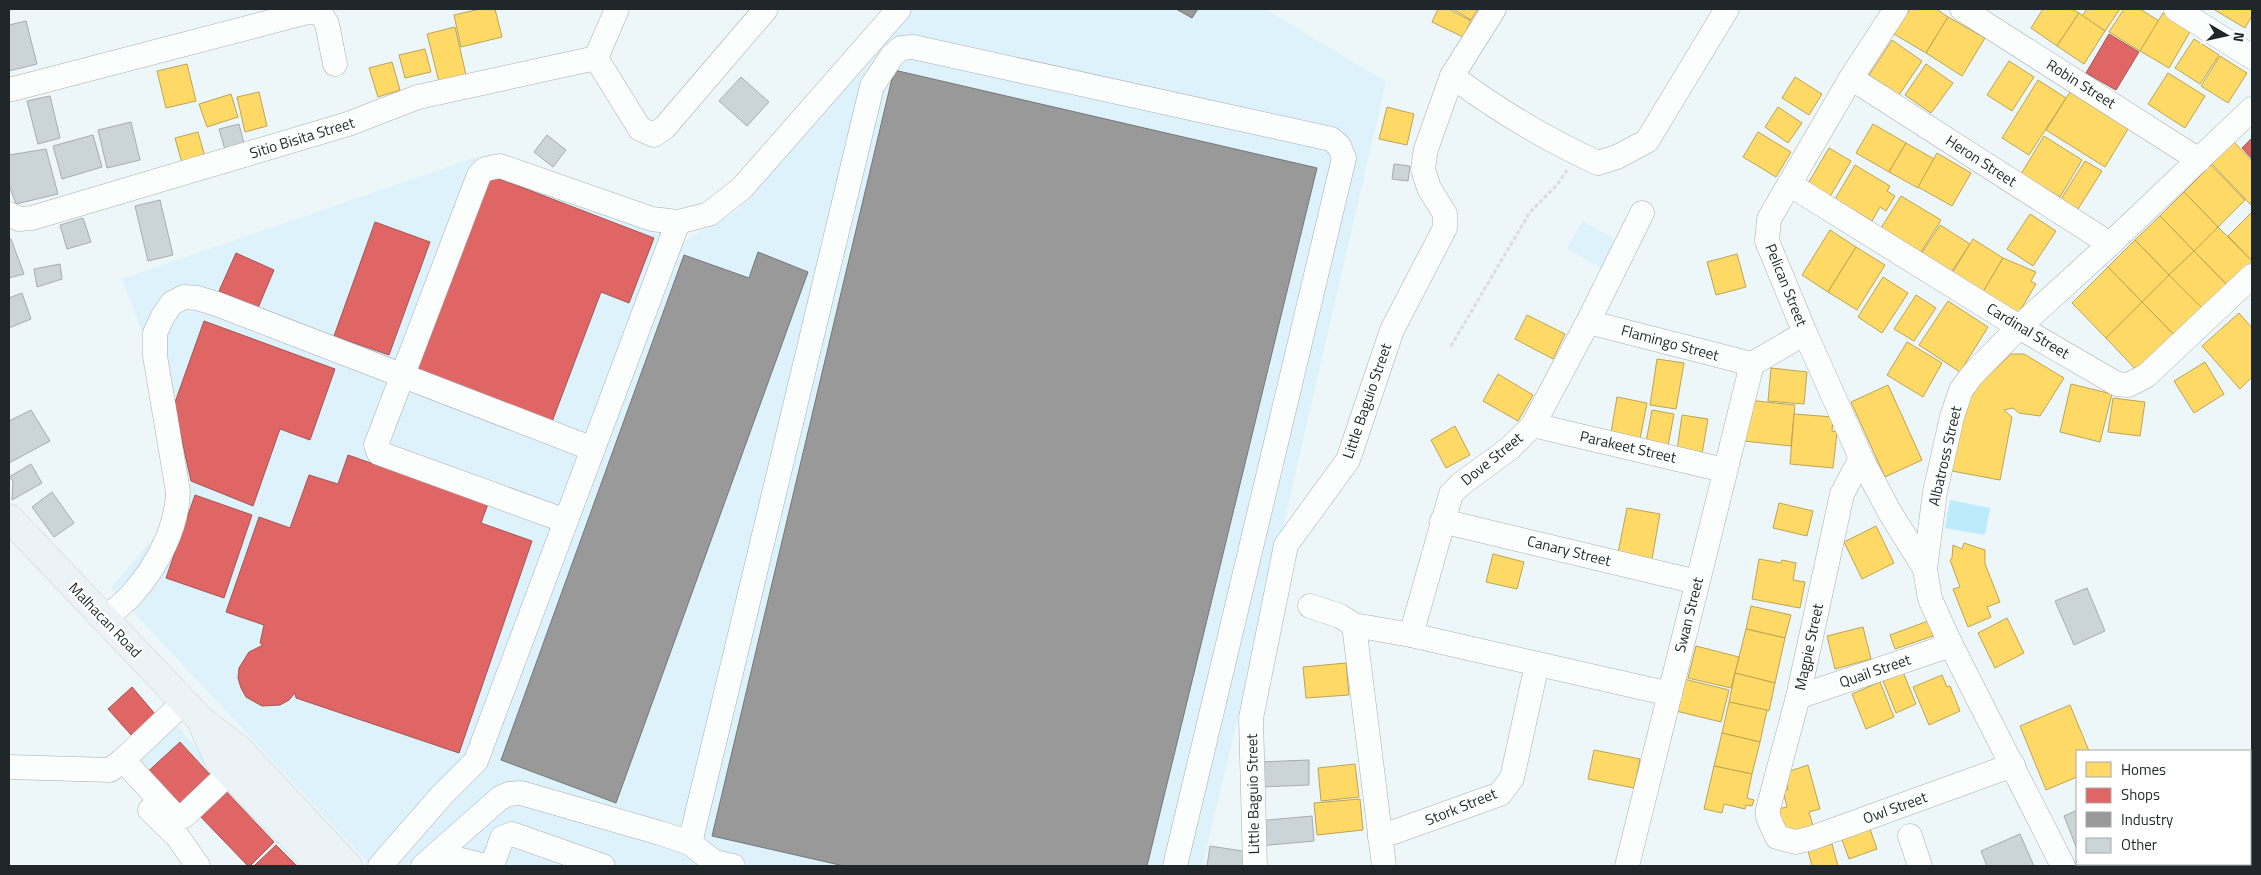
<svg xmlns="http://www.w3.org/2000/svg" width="2261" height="875" font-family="'Titillium Web',sans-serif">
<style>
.built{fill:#ddf2fa}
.green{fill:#bcebfc}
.homes{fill:#ffd966;stroke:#bca454}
.shops{fill:#e06666;stroke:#a65354}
.industry{fill:#999;stroke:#747778}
.building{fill:#cbd4d7;stroke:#a6adb0}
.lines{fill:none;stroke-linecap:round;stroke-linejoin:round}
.minor-casing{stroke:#a6adb0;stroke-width:25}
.major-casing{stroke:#ccd1d2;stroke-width:29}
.path{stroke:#dadcde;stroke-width:3;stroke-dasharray:4 2.5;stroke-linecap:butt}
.minor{stroke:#fcfefe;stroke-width:24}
.major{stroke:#ebf3f6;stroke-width:28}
.labels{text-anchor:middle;stroke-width:5;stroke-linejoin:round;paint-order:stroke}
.street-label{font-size:15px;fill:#1f272a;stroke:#fff}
</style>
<rect width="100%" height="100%" fill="#edf6f9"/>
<g class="built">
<polygon points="912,9 1265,9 1386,82 1251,664 1202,866 371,866 111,588 166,523 171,494 142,331 122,279 474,158 685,241 737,211"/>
<polygon points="1582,221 1620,242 1605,270 1567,249"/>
<polygon points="175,724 227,781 125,771"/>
</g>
<polygon class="green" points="1950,500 1990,508 1985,535 1945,528"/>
<g class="homes">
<polygon points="480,9 495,9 502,37 461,47 454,15"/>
<polygon points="1438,9 1449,9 1471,21 1463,37 1432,22"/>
<polygon points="1453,9 1478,9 1471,20"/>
<polygon points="1910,9 1936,9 1948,17 1926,53 1894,34"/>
<polygon points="2043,9 2072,9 2079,13 2057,46 2031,28"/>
<polygon points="2087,9 2120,9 2105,31 2082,16"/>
<polygon points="2124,9 2140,9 2159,21 2140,51 2109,32"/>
<polygon points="2213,9 2252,9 2252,16 2245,28"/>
<polygon points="2079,13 2105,31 2084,64 2057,46"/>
<polygon points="2163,13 2191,30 2169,68 2140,51"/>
<polygon points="1948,17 1985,38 1962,76 1926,53"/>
<polygon points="455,27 466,75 439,82 427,34"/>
<polygon points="2194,39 2219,55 2200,84 2175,68"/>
<polygon points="1892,40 1922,61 1899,95 1869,75"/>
<polygon points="425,49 431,72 405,78 399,55"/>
<polygon points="2220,56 2247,73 2228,103 2201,86"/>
<polygon points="2009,61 2034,77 2012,111 1987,95"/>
<polygon points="392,62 400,90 378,97 369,68"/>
<polygon points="187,64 196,101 166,108 157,71"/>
<polygon points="1926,64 1953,83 1931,113 1905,95"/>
<polygon points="2168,73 2205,96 2185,128 2148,104"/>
<polygon points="1795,77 1822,94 1809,115 1782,98"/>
<polygon points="2038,80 2066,98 2029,155 2002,138"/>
<polygon points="259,92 267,126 245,132 237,97"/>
<polygon points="2070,92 2128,129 2105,167 2046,130"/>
<polygon points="231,94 238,117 207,127 199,104"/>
<polygon points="1387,107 1414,114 1407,145 1379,139"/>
<polygon points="1778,107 1802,123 1788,143 1765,127"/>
<polygon points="1873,124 1906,143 1889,172 1856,153"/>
<polygon points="198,132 205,157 182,163 175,138"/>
<polygon points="1758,132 1791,152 1776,177 1743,157"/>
<polygon points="2044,136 2082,160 2060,197 2021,174"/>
<polygon points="2234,142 2252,161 2252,206 2211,163"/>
<polygon points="1906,143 1934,159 1918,188 1889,172"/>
<polygon points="1829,148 1851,161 1828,200 1806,187"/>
<polygon points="1937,153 1971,173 1952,206 1918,187"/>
<polygon points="2085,161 2102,171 2078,209 2061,199"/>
<polygon points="1855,165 1890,186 1887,191 1895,196 1886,211 1880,207 1872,221 1835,199"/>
<polygon points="2211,165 2245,200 2218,227 2184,192"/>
<polygon points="2184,192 2218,227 2194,251 2160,216"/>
<polygon points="1901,196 1941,220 1916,260 1876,236"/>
<polygon points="2252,212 2252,261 2228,236"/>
<polygon points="2030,214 2056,231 2033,266 2007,249"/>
<polygon points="2160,216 2194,251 2169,275 2135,240"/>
<polygon points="1940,225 1970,244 1948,277 1919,257"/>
<polygon points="2218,227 2252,261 2252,268 2231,289 2194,251"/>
<polygon points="1830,230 1856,247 1828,292 1802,275"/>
<polygon points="1973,239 2003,258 1980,297 1949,278"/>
<polygon points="2135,240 2169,275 2142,302 2108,267"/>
<polygon points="1856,247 1885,265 1857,310 1828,292"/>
<polygon points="2194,251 2226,284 2202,308 2169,275"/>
<polygon points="1737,254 1746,287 1716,295 1707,262"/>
<polygon points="2003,258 2036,272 2031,281 2036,284 2018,314 1980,297"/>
<polygon points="2108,267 2142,302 2106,338 2072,303"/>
<polygon points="2169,275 2204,310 2177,338 2142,302"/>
<polygon points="1883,277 1908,293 1882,333 1858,317"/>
<polygon points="1916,295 1936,308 1914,341 1894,329"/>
<polygon points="1948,301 1988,327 1960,372 1919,345"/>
<polygon points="2142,302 2177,338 2140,374 2106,338"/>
<polygon points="2239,313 2252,328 2252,377 2240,389 2202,346"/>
<polygon points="1527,315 1565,334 1553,359 1515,339"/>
<polygon points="1907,342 1942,363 1923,397 1887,375"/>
<polygon points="2011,354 2024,354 2064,378 2040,416 2019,413 2013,408 2004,410 2012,417 2000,480 1952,471 1966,397"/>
<polygon points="1657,359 1684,363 1676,409 1650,405"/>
<polygon points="2205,362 2224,394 2194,413 2174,381"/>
<polygon points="1771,368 1807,372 1804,404 1768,401"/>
<polygon points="1498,374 1533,395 1518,421 1483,401"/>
<polygon points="2071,384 2112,394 2100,442 2060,432"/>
<polygon points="1888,385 1922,460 1885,477 1851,402"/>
<polygon points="1617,397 1647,403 1639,444 1610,439"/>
<polygon points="2113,398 2145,402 2140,436 2108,432"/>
<polygon points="1747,400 1795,405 1791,446 1743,441"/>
<polygon points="1652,410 1674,414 1668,446 1646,442"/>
<polygon points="1794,414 1833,417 1832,431 1837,432 1833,468 1790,464"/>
<polygon points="1682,415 1708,419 1702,454 1677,450"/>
<polygon points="1455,426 1470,455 1446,468 1431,440"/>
<polygon points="1779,503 1813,511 1807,536 1773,528"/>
<polygon points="1627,508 1660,514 1652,559 1618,553"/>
<polygon points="1876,526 1894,563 1862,579 1844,542"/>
<polygon points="1964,543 1985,550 1985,564 2000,602 1987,607 1991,617 1968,627 1953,589 1960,587 1950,560 1952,558 1953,545 1962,549"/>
<polygon points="1493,554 1524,562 1517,589 1486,582"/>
<polygon points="1759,559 1781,563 1782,560 1796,563 1793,580 1805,582 1800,608 1752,599"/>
<polygon points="1751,606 1791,615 1785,638 1746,629"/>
<polygon points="2007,618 2024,653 1995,668 1978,633"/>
<polygon points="1928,621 1933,636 1895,649 1890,635"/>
<polygon points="1863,627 1871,659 1835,669 1827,636"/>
<polygon points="1746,629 1785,638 1775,683 1735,673"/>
<polygon points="1696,646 1739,657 1731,688 1688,678"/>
<polygon points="1346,663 1349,695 1306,698 1303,667"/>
<polygon points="1903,672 1916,704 1896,713 1883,681"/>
<polygon points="1735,673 1775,683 1769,711 1729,702"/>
<polygon points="1942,675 1947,687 1950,686 1960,711 1929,725 1913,687"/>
<polygon points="1684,679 1729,690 1721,722 1676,711"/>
<polygon points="1880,682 1894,717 1866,729 1852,694"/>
<polygon points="1729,702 1767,710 1760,742 1722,733"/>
<polygon points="2070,705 2089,751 2077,751 2077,777 2046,790 2020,726"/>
<polygon points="1722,733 1760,742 1752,774 1714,766"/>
<polygon points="1594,750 1640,759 1634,788 1588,779"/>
<polygon points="1355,764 1359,797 1321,801 1318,768"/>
<polygon points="1808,765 1820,809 1809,812 1813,826 1786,833 1778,809 1787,807 1783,791 1788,790 1784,773"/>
<polygon points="1714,766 1752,774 1747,798 1754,800 1752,806 1746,805 1745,809 1724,804 1722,813 1704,809"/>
<polygon points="1360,799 1363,830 1317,835 1314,803"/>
<polygon points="1869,826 1877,849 1849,859 1841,837"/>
<polygon points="1832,844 1838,866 1812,866 1808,851"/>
</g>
<g class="shops">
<polygon points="2109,34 2139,52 2116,90 2086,73"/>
<polygon points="2252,138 2252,159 2242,148"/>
<polygon points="487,174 654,238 629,303 601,292 550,427 412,374"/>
<polygon points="375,222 430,242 389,355 334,336"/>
<polygon points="236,253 274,270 258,308 219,291"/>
<polygon points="204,321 335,369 310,440 280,429 253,506 191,481 174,405"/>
<polygon points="348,455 488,504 481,523 532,541 459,753 296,698 295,693 289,700 280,705 262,706 246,697 241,688 238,678 239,668 249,652 263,645 260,643 264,625 226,612 259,517 290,528 309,475 338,484"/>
<polygon points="195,495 252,515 224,598 166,578"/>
<polygon points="132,687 156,715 132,736 108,709"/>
<polygon points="180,742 214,779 177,813 143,776"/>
<polygon points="223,788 274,842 250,866 248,866 197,813"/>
<polygon points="276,845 297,866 254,866"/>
</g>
<g class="industry">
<polygon points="1176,9 1198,9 1192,18"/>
<polygon points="894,70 1317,168 1147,866 844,866 712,836"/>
<polygon points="758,252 808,272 616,803 501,760 684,255 749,278"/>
</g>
<g class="building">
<polygon points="26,21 37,64 9,71 9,25"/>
<polygon points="741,77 769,102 747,126 719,101"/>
<polygon points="50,96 60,138 38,144 27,101"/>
<polygon points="131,122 140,160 107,168 98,130"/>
<polygon points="239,124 245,147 226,153 219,129"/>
<polygon points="93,135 102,167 62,179 53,146"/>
<polygon points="547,135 566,150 553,167 534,152"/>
<polygon points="46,149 58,194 16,204 9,185 9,155"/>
<polygon points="1394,164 1410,166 1408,181 1392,179"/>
<polygon points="160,200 173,255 148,261 135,206"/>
<polygon points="83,218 91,242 67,249 60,225"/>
<polygon points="9,239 11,239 24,274 9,278"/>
<polygon points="60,264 62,279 37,287 34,269"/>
<polygon points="22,293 31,319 9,328 9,298"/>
<polygon points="31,410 50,441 9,463 9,421"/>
<polygon points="31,464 42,483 12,500 13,481 9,477"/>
<polygon points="52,492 74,523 54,537 32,507"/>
<polygon points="2087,588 2105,631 2074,645 2055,601"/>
<polygon points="1309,760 1309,785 1260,787 1259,762"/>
<polygon points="2077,810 2077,849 2064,816"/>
<polygon points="1312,816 1314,841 1259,846 1257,821"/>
<polygon points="2020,834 2034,866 1987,866 1981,851"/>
<polygon points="1210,846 1249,852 1247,866 1207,866"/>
</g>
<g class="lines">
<defs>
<g id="minor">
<polyline points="617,9 596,58 640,129 654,135 665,127 766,9"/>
<polyline points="1896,9 1851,78 1769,219 1767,241 1805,333 1861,458 1889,511 1925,569"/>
<polyline points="1962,9 2199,160"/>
<polyline points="2176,9 2252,57"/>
<path d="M 1452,76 C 1497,110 1546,139 1598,163 L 1617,157 L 1647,141 L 1727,9"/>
<polyline points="1851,78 2110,244"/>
<polyline points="9,90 308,12 320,12 327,24 335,64"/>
<polyline points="1789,184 2019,327 2117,384 2128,385 2146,376 2252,276"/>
<polyline points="9,214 19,219 32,218 348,124 418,97 596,58"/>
<polyline points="1588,322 1752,364"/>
<polyline points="1752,364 1805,333"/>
<polyline points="1533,425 1724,470"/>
<polyline points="1861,458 1842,494 1798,697 1768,809 1768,817 1777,837 1795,842 1809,839 2013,765"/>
<polyline points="566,521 379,453 376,445 479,175 485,169 500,166 652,219 678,222 709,214 742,188 899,9"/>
<polyline points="1442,521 1697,582"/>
<polyline points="1310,606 1340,616 1354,625 1411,635 1670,694"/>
<path d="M 104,619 C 113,611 125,603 133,593 C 157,566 177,528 178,492 L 155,356 L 155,333 L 163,316 L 172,303 L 184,297 L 197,298 L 217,304 L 593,449"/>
<polyline points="1354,625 1384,866"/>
<polyline points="1411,635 1451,494 1461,484 1510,448 1533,425 1588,322 1642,213"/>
<polyline points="1798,697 1951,645"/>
<polyline points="123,760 174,815 184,816 229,773"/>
<polyline points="9,767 110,770 123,760 184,702"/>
<polyline points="150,810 177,836 198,866"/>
<polyline points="2250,831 2252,830"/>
<polyline points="1910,836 1920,866"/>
<polyline points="1380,837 1500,794 1512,778 1537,664"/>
<polyline points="690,843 872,86 892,56 901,48 913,47 1331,139 1339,146 1344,158 1175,866"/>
<polyline points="380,866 442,795 476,761 678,222"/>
<polyline points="423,866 500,798 509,794 521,793 660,833 690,843 714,862 733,866"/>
<polyline points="450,866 461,860 485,866"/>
<polyline points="492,866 502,838 512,834 603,866"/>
<polyline points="1255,866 1251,718 1286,545 1348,460 1392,330 1445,228 1445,214 1429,188 1423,169 1426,149 1452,76 1494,9"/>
<polyline points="1627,866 1752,364"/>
<polyline points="2063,866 1951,645 1930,599 1925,569 1935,492 1952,417 1961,390 1972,375 2019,327 2110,244 2252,109"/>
<polyline points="2146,866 2154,864"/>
</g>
<g id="major">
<polyline points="9,518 202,721 238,748 348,866"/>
<polyline points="202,723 219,761 320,866"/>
</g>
</defs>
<use href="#minor" class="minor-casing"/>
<use href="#major" class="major-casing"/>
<polyline class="path" points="1451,346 1530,212 1557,185 1567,170"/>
<use href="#minor" class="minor"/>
<use href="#major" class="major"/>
</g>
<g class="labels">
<g class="street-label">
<text transform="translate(2081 84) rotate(32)" y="5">Robin Street</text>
<text transform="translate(302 138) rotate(-17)" y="5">Sitio Bisita Street</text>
<text transform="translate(1981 161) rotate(33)" y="5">Heron Street</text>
<text transform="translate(1786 285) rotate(68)" y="5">Pelican Street</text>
<text transform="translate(2028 331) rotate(31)" y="5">Cardinal Street</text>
<text transform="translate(1670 343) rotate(15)" y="5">Flamingo Street</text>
<text transform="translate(1367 401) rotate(-71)" y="5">Little Baguio Street</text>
<text transform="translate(1628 447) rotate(13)" y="5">Parakeet Street</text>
<text transform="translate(1945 456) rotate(-77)" y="5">Albatross Street</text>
<text transform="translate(1492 459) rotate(-39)" y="5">Dove Street</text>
<text transform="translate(1569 551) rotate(14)" y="5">Canary Street</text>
<text transform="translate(1689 615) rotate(-76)" y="5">Swan Street</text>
<text transform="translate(105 620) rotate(46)" y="5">Malhacan Road</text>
<text transform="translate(1809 647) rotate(-78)" y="5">Magpie Street</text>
<text transform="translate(1875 671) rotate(-19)" y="5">Quail Street</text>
<text transform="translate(1253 794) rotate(-91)" y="5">Little Baguio Street</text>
<text transform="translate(1461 807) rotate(-22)" y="5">Stork Street</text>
<text transform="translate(1895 808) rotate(-20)" y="5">Owl Street</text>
</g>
</g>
<rect width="2261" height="875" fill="none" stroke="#1f272a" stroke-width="20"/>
<rect x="2076" y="750" width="175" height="115" fill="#ffffff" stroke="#a5a9aa"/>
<rect x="2086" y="762" width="25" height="15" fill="#ffd966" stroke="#a5a9aa"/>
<text x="2121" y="775" font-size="15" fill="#1f272a">Homes</text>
<rect x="2086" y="788" width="25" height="15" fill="#e06666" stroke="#a5a9aa"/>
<text x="2121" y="800" font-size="15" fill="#1f272a">Shops</text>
<rect x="2086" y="812" width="25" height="15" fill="#999999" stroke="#a5a9aa"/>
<text x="2121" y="825" font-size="15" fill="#1f272a">Industry</text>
<rect x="2086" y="838" width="25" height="15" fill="#cbd4d7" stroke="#a5a9aa"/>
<text x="2121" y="850" font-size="15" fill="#1f272a">Other</text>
<g transform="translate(2226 35) rotate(99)" stroke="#ffffff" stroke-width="4" paint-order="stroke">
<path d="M0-4L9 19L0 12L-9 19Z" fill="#1f272a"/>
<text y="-8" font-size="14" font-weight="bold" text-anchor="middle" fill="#1f272a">N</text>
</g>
</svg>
